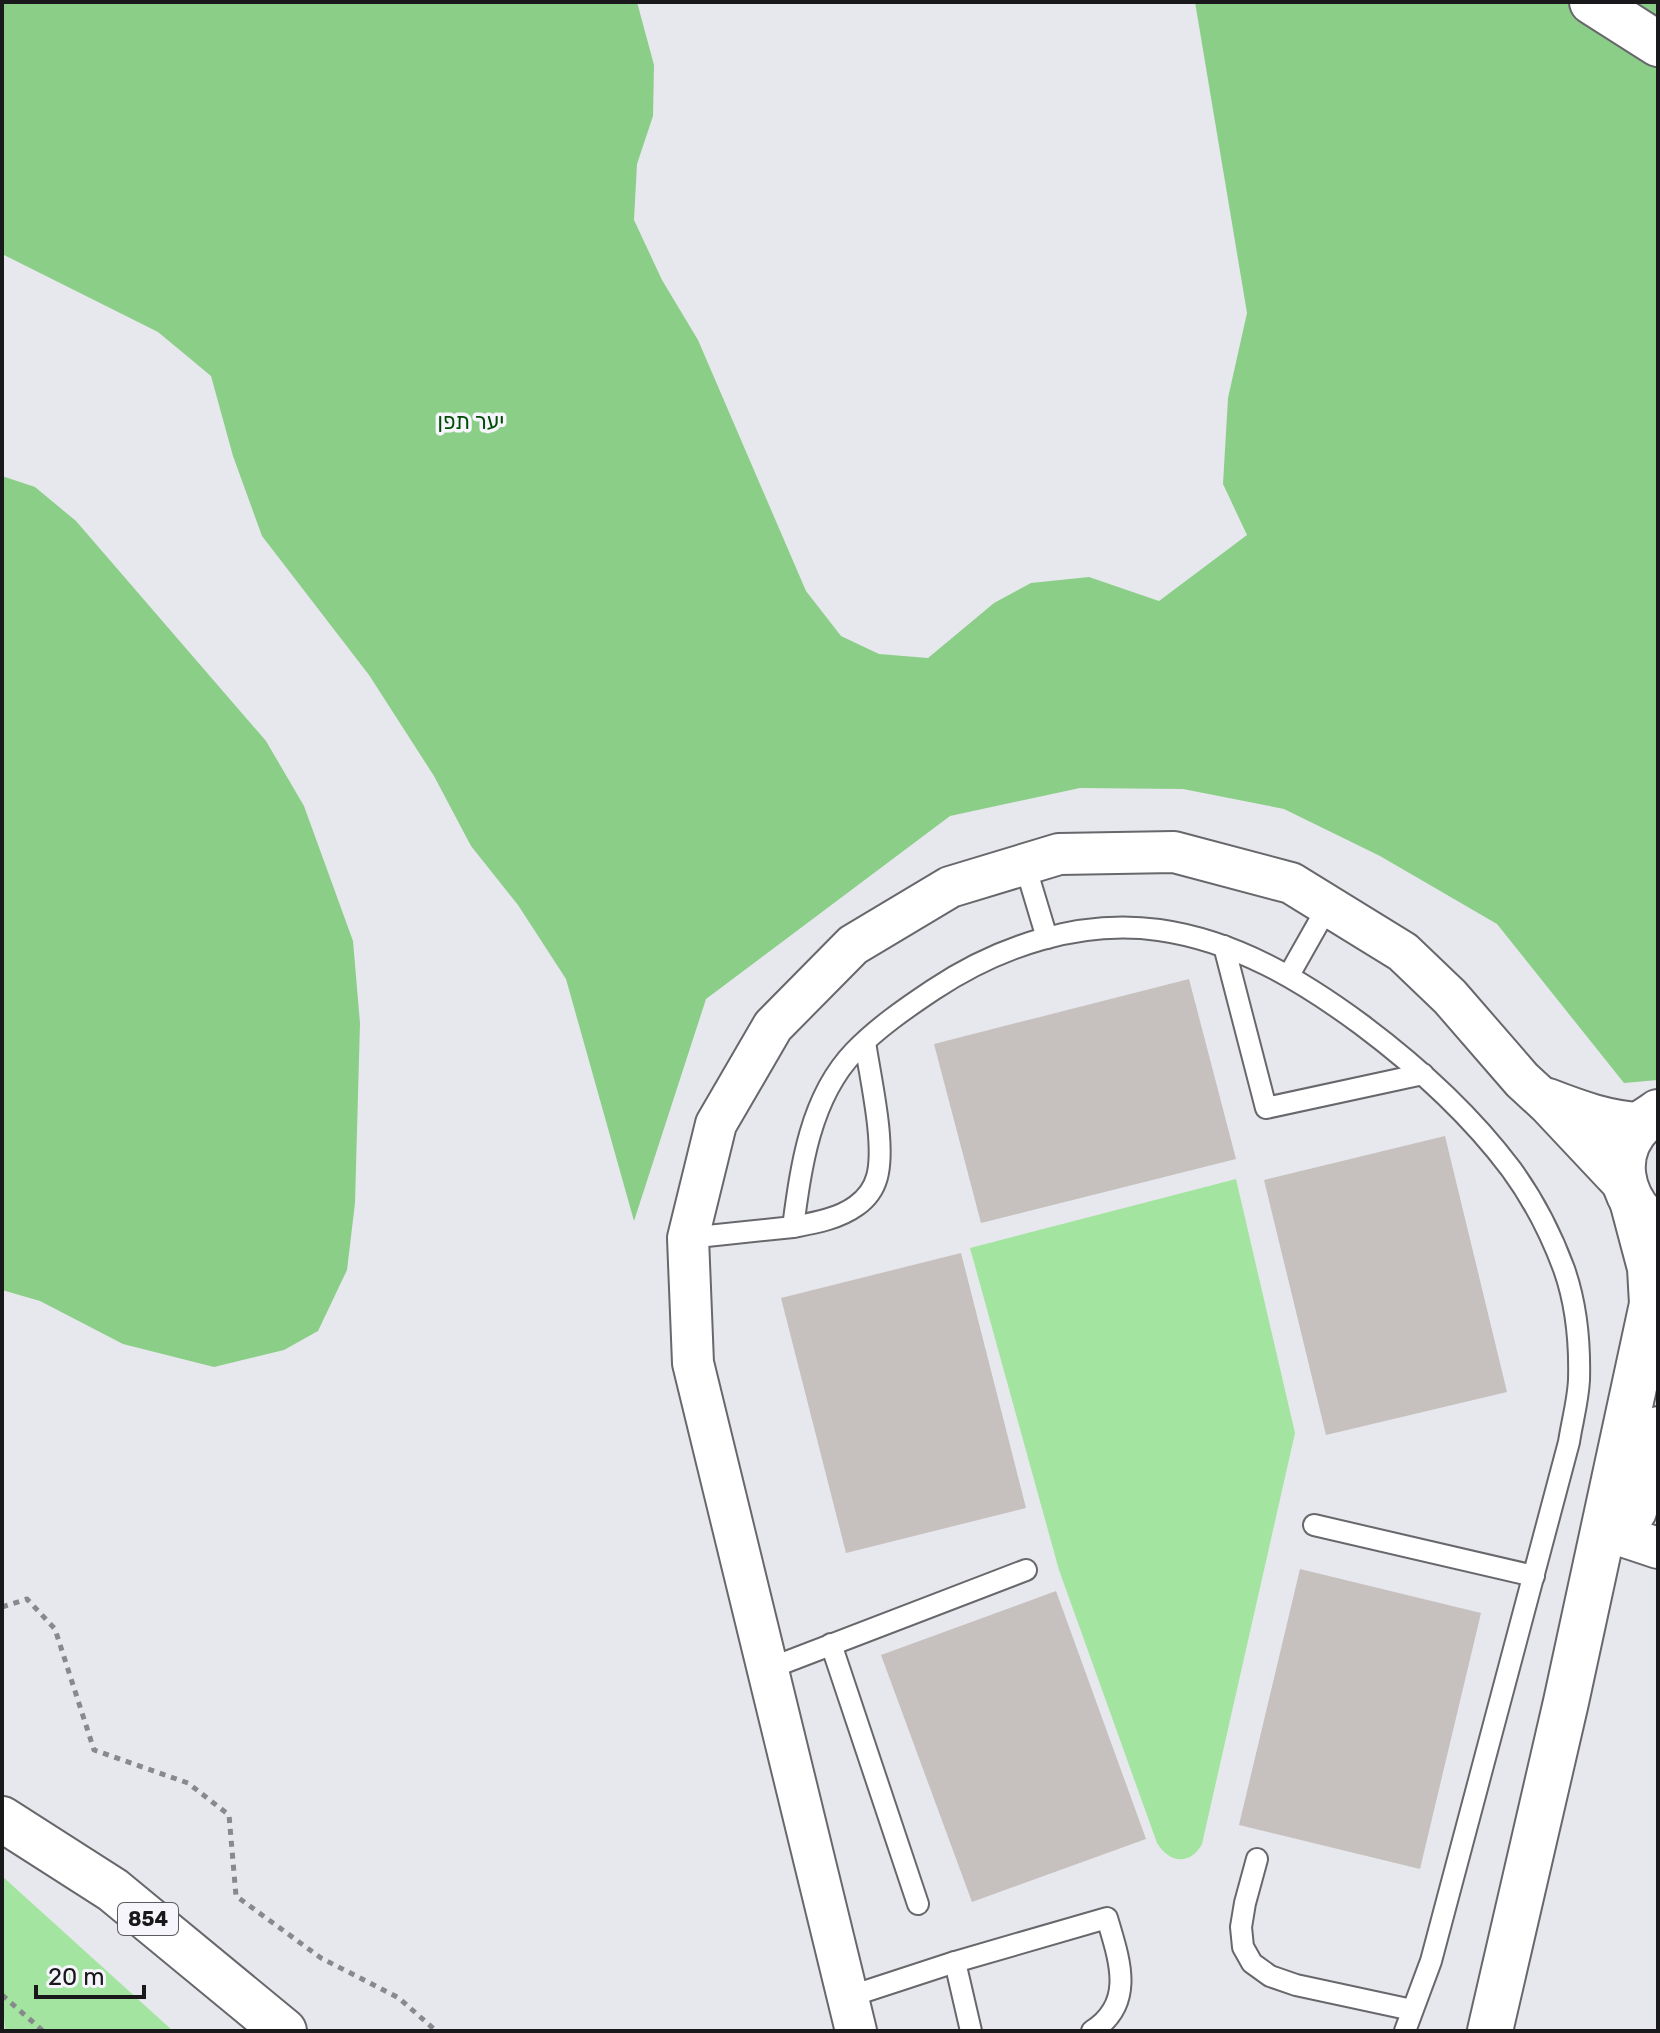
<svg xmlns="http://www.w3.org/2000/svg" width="1660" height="2033" font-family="Rubik,Heebo,sans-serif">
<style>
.green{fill:#a3e5a0}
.forest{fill:#8bce88}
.building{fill:#c6c0be}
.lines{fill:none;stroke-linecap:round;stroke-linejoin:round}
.lane-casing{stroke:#67676c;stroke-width:24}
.street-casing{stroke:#67676c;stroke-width:44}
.secondary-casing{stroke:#67676c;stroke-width:48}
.primary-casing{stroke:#67676c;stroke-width:48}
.path{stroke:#88898d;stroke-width:5;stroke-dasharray:6 6;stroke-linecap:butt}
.lane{stroke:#fff;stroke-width:20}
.street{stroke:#fff;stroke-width:40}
.secondary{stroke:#fff;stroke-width:44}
.primary{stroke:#fff;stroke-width:44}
.labels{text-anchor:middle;stroke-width:7;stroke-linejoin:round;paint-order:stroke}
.shield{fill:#f5f5fb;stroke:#5b5b5e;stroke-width:2}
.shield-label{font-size:20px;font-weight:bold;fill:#19191b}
.park-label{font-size:22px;fill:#004c05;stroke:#f5f5fb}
</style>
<rect width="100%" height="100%" fill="#e7e8ed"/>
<g class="green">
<path d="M 1236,1179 L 1295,1433 L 1202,1844 C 1190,1866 1169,1863 1157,1843 L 1059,1570 L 970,1248 Z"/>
<polygon points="2,1876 173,2031 5,2031 2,1989"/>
</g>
<g class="forest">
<polygon points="2,2 637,2 654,65 653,116 637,164 634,220 662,280 698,340 806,591 841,636 879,654 928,658 994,603 1031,583 1089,577 1159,601 1247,535 1223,484 1228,398 1247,313 1195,2 1658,2 1658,1080 1624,1083 1497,924 1380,856 1284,809 1183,789 1080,788 950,816 706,999 634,1221 566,979 518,905 471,846 434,776 369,675 262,536 233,456 211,376 158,332 2,254"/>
<polygon points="2,476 35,487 76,521 266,741 304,806 353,941 360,1023 355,1203 347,1270 318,1331 284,1350 214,1367 123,1344 40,1301 2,1290"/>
</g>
<g class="building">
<polygon points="1189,979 1236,1159 981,1223 934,1044"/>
<polygon points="1445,1136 1507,1392 1326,1435 1264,1180"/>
<polygon points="961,1253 1026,1508 846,1553 781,1298"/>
<polygon points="1300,1569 1481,1613 1420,1869 1239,1825"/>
<polygon points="1056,1591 1146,1839 972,1902 881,1655"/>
</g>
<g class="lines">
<defs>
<g id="lane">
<polyline points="1025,865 1047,938"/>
<polyline points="1224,946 1266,1108 1423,1074"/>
<polyline points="1289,975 1328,906"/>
<path d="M 793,1227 C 814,1223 838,1219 856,1206 C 866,1199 874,1188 877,1177 C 886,1144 870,1077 865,1042"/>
<path d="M 688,1238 L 793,1227 C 801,1167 810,1098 854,1052 C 877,1028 906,1008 933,990 C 999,946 1080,919 1159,930 C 1236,941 1301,980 1362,1025 C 1418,1067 1469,1113 1511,1169 C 1533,1199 1551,1234 1564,1269 C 1576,1303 1580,1343 1579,1380 C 1578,1401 1572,1422 1569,1442 L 1431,1961 L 1405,2031"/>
<polyline points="1314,1525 1534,1576"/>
<polyline points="831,1644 918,1904"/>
<polyline points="768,1669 1026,1570"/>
<polyline points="1257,1859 1245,1903 1241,1927 1243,1947 1252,1963 1270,1976 1296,1985 1412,2010"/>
<polyline points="955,1962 971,2031"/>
<path d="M 848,1997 L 955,1962 L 1107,1918 C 1119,1959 1136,2003 1092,2031"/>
</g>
<g id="street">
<path d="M 1548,1099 C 1579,1111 1609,1122 1642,1123"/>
<polyline points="1610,1501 1625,1537 1658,1548"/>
<polyline points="856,2031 693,1363 688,1238 716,1124 773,1026 853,945 950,887 1059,854 1174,852 1291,883 1403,952 1450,997 1522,1080 1548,1104 1626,1187"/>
</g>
<g id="secondary">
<polyline points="1592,2 1658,44"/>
<path d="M 1651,1223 C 1620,1198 1611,1153 1642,1123 C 1647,1119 1653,1116 1658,1112"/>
<polyline points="1634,1511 1658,1429"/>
<polyline points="1490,2031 1566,1702 1652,1304 1650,1268 1633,1204"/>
</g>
<polyline id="primary" points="2,1819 113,1890 284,2031"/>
</defs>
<use href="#lane" class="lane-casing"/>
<use href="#street" class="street-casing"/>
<use href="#secondary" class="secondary-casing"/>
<use href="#primary" class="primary-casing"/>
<g class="path">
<polyline points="2,1607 27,1599 55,1629 94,1750 188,1783 229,1815 236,1896 321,1958 399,1998 436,2031"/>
<polyline points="2,1995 43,2031"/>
</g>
<use href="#lane" class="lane"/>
<use href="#street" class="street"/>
<use href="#secondary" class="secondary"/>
<use href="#primary" class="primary"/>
</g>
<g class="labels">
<rect class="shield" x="118" y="1903" width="60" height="32" rx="6"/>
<g class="shield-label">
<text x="148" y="1926">854</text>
</g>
<g class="park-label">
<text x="471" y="429">יער תפן</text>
</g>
</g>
<rect width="1660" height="2033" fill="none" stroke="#19191b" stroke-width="8"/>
<path d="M36 1985v12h108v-12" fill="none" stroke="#19191b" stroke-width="4"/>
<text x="48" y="1985" font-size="24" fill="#19191b" stroke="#f5f5fb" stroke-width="6" paint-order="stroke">20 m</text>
</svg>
